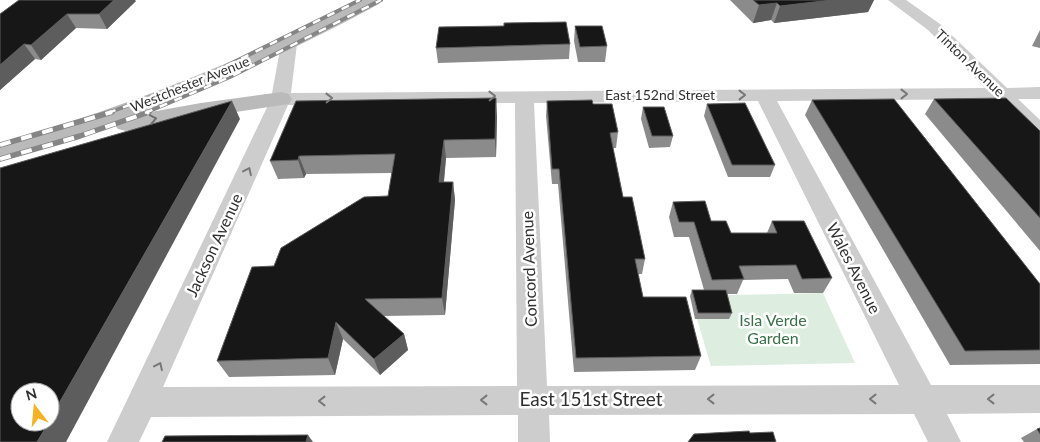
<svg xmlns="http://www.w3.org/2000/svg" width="1040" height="442" font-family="Lato,sans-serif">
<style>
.green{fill:#ddeee0}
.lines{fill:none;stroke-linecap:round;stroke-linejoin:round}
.minor{fill:#cdcdcd;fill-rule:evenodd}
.secondary{fill:#bababa;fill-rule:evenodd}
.rail-far1-casing{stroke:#858585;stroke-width:4}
.rail-casing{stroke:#858585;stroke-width:5.5}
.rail-far1{stroke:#fff;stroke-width:2.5;stroke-dasharray:8;stroke-linecap:butt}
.rail{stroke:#fff;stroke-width:4;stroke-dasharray:11;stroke-linecap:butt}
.wall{fill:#8b8b8b}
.shaded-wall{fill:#5d5d5d}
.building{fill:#171717;stroke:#5d5d5d}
.oneway{stroke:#777}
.oneway2{stroke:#6e6e6e}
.labels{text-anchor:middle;stroke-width:5;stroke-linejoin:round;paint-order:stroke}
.far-street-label{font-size:14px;fill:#303030;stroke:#fff}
.street-label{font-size:16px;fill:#303030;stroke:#fff}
.park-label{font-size:16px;fill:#397049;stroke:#fff}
.near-street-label{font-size:19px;fill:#303030;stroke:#fff}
</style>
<rect width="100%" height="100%" fill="#fff"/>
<polygon class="green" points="823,293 855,363 711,366 690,296"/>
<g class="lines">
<path class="minor" d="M 888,0 L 906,0 L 940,24 L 1007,88 L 1040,87 L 1040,99 L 1018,99 L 1040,120 L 1040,137 L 1033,135 L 997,99 L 777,101 L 931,385 L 1040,385 L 1040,413 L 947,414 L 961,442 L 928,442 L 914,414 L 549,415 L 550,442 L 518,442 L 518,415 L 151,417 L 139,442 L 107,442 L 271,99 L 281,44 L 283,40 L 295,40 L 297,44 L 291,93 L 985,88 L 928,30 ZM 758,101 L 899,385 L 547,386 L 534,103 ZM 515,103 L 517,386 L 163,387 L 288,105 Z"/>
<path class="secondary" d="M 360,0 L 382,0 L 379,4 C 300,47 219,84 134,115 L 201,103 L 281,92 L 289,94 L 292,99 L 289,104 L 201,117 L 126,131 L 118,129 L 114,124 L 116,122 L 0,160 L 0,144 C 124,107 245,61 360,0 Z"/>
<defs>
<g id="rail-far1">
<polyline points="108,113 206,76 360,0"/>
<polyline points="145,113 230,77 381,0"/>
</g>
<g id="rail">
<polyline points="0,145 112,112"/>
<polyline points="0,159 80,136 149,112"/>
</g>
</defs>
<use href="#rail-far1" class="rail-far1-casing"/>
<use href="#rail" class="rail-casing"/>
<use href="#rail-far1" class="rail-far1"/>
<use href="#rail" class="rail"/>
</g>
<g class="wall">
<polygon points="730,0 874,0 868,12 774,23 771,20 753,23"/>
<polygon points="136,1 107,29 76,28 41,60 35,59 0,90 0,14"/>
<polygon points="575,26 607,46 605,62 578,62 574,41"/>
<polygon points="1040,30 1040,48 1032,46"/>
<polygon points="570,44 569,59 438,63 436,48"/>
<polygon points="934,99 1040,131 1040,251 925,114"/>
<polygon points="812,100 1040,284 1040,364 950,365 805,115"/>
<polygon points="547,101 593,104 618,132 616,148 613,148 623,197 645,259 642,274 638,274 643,297 701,356 695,370 574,372 558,184 552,184 546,116"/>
<polygon points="707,104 775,165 770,177 728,177 704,116"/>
<polygon points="643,107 673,136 670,147 649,148 641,119"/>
<polygon points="497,116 496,157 446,158 444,182 453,182 455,200 445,315 384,316 404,334 408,350 380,375 343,339 335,375 229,377 217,361 274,266 388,196 392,173 306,174 304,178 278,179 270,161"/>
<polygon points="673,202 711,221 731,233 767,233 772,221 832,278 823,293 794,293 788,279 743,280 737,294 727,294 732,313 729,319 695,319 690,296 692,290 704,290 689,237 674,237 669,217"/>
<polygon points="1040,428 1040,442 1024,442 1021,438 1037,429"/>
</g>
<g class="shaded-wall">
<polygon points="114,0 135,0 136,1 107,29 99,14"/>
<polygon points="832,0 874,0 868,12 774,23 780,6"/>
<polygon points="777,3 771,20 753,23 759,5"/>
<polygon points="67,14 76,28 41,60 31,45"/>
<polygon points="24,44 35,59 0,90 0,65"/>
<polygon points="496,98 497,116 496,157 495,139"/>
<polygon points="232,101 240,119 66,442 37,442 49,422 50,422 50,419"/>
<polygon points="444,140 446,158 442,200 439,182"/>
<polygon points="299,156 306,174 304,178 298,160"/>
<polygon points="453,182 455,200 445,315 442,298"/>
<polygon points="336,322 343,339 335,375 328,358"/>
<polygon points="404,334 408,350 380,375 374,359"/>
<polygon points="308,435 313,442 306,442"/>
</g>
<g class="building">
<polygon points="19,0 114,0 99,14 67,14 31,45 24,44 0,65 0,14"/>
<polygon points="753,0 832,0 780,6 777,3 759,5"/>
<polygon points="566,22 570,44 436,48 439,27 504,26 504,23"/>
<polygon points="575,26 602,26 607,46 580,47"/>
<polygon points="496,98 495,139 444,140 439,182 453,182 442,298 365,299 404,334 374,359 336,322 328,358 217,361 252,267 274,266 281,248 364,197 388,196 395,154 299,156 298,160 270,161 296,101"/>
<polygon points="1006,98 1040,131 1040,218 934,99"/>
<polygon points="894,99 1040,284 1040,350 965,351 812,100"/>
<polygon points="592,100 593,104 612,104 618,132 610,133 623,197 632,197 645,259 635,259 643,297 686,297 701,356 576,358 559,169 552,169 547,101"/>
<polygon points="232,101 50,419 50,392 20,392 20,422 49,422 37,442 0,442 0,168"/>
<polygon points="745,103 775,165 732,165 707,104"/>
<polygon points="643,107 664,107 673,136 652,136"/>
<polygon points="705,201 711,221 726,221 731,233 777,233 772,221 804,221 832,278 802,279 796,265 739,266 744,279 712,280 694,222 679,222 673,202"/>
<polygon points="692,290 726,290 732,313 698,313"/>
<polygon points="1040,428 1040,434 1037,429"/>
<polygon points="749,431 750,433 773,432 776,442 688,442 694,434"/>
<polygon points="308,435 306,442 162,442 165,436"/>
</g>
<defs><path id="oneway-chevron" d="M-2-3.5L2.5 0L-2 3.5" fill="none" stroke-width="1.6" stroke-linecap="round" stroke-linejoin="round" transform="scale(1.25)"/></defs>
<g class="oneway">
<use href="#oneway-chevron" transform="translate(904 94)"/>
<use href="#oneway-chevron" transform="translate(742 95)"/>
<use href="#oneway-chevron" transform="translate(492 96) rotate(-1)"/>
<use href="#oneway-chevron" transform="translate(329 98) rotate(-1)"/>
<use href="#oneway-chevron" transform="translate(248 171) rotate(-65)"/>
<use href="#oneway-chevron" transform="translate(159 366) rotate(-65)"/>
<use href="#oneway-chevron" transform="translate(711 399) rotate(180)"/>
<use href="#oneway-chevron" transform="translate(873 399) rotate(180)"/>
<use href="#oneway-chevron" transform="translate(991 399) rotate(180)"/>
<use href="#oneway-chevron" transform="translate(484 400) rotate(180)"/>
<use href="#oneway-chevron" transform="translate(322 401) rotate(180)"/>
</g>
<use class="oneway2" href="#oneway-chevron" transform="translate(153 119) rotate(-11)"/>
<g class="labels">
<g class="far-street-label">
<text transform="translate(970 63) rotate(44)" y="5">Tinton Avenue</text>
<text transform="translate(190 84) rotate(-22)" y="5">Westchester Avenue</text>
<text x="660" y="100">East 152nd Street</text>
</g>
<g class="street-label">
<text transform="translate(214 245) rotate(-65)" y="6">Jackson Avenue</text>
<text transform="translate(854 268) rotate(63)" y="6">Wales Avenue</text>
<text transform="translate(529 269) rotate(-92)" y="6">Concord Avenue</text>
</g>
<g class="park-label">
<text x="773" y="326">Isla Verde<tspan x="773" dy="18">Garden</tspan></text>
</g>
<g class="near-street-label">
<text x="591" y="406">East 151st Street</text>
</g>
</g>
<g transform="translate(35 407) rotate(344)"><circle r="24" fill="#ffffff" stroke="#acacac"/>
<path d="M0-4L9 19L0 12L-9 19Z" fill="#f4b325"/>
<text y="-8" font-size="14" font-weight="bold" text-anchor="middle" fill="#303030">N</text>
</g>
</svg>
